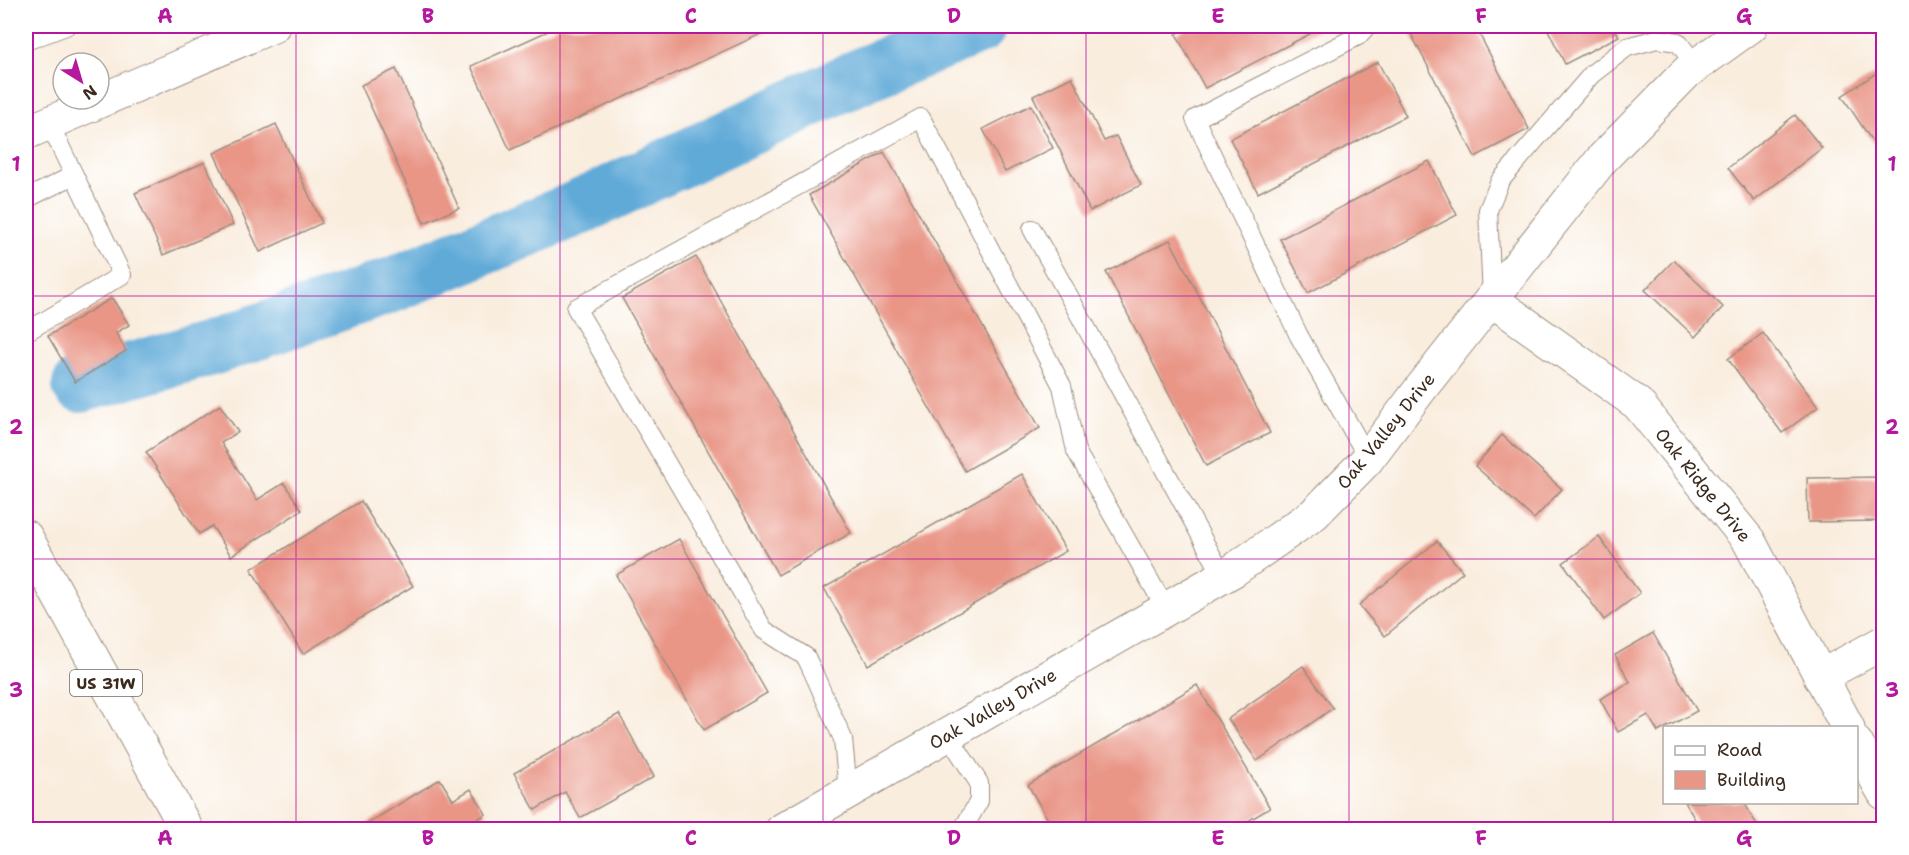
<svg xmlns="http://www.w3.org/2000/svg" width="1909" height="855" font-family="'Shantell Sans',sans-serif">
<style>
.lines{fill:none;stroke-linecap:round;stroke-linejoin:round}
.river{stroke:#60aad8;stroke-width:56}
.building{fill:#e99687}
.service-casing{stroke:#9a8c7e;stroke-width:20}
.minor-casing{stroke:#9a8c7e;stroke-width:35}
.secondary-casing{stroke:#9a8c7e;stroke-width:35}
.primary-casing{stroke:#9a8c7e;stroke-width:35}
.service{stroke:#fff;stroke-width:18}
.minor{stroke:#fff;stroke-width:33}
.secondary{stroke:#fff;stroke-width:33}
.primary{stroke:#fff;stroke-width:33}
.grid{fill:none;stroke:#b5179e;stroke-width:1.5;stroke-opacity:0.55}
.labels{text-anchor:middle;stroke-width:4.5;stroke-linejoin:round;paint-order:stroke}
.shield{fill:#fff;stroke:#766a62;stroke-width:1.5}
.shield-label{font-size:16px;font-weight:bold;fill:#3b2a1e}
.street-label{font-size:18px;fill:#3b2a1e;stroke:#fff}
.neatline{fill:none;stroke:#b5179e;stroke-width:2}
.grid-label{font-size:20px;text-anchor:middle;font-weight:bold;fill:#b5179e}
</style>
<rect width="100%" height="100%" fill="#fff"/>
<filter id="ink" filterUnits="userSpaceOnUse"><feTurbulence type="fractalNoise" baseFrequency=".0167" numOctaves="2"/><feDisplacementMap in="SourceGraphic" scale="12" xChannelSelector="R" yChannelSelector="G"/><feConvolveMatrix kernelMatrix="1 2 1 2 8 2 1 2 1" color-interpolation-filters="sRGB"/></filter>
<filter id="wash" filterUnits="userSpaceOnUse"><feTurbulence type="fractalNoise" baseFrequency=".008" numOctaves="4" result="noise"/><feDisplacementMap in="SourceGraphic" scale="24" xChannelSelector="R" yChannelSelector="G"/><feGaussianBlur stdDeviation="1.35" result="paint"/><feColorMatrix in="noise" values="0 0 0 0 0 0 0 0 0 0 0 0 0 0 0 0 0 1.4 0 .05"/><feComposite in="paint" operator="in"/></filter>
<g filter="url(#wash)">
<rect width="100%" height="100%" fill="#f9edde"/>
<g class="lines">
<polyline class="river" points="80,385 214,347 392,285 578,208 862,75 979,26"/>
</g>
<g id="blocks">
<g class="building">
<polygon points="559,26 778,26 510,150 471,66"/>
<polygon points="1192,26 1325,26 1205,88 1176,34"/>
<polygon points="1407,26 1475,26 1529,129 1475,157"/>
<polygon points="1546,26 1613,26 1619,36 1565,64"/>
<polygon points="1378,62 1406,116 1258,193 1230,139"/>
<polygon points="1884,68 1884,159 1842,96"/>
<polygon points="396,69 459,208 424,223 361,85"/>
<polygon points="1072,77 1104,141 1116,136 1141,185 1090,211 1033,96"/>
<polygon points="1031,105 1053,148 1005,172 983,129"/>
<polygon points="1795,115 1822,148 1754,201 1728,168"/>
<polygon points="276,124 322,223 260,252 214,153"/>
<polygon points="884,152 1040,428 965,471 809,195"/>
<polygon points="1429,161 1457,215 1308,293 1280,239"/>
<polygon points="205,162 233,225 163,255 135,193"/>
<polygon points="1170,240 1270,433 1206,466 1106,272"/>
<polygon points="696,257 851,533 778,575 622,298"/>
<polygon points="1674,260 1723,307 1695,337 1645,290"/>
<polygon points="112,298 129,325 116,333 126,351 75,382 48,336"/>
<polygon points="1763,333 1818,407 1782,433 1728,359"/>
<polygon points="220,405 238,432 221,443 257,500 284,483 302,510 231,556 212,526 199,534 146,452"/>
<polygon points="1502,435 1562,489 1534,519 1475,466"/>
<polygon points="1022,474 1066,551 868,665 824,588"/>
<polygon points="1884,477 1884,521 1808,522 1807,478"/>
<polygon points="361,501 413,586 303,654 251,569"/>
<polygon points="1599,537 1640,593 1604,620 1563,563"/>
<polygon points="679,539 767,693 704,730 616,575"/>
<polygon points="1437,541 1463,572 1385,636 1359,605"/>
<polygon points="1653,633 1697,711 1658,732 1648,715 1618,732 1600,699 1630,682 1615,655"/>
<polygon points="1303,666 1333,708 1257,761 1228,719"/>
<polygon points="1197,685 1270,808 1233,830 1054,830 1028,785"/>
<polygon points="619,714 654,777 580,818 565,792 535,810 514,773"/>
<polygon points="440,779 453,800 471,789 486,814 461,830 357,830"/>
<polygon points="1685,802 1744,802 1758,827 1754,830 1701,830"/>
</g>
</g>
</g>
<g filter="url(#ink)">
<use href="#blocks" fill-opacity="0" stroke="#9a8c7e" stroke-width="1.5"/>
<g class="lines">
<defs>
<g id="service">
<polyline points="1367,26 1358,36 1195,119 1299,336 1368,458"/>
<polyline points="26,41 66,26"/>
<polyline points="26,199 74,175"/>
<polyline points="1032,229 1223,576"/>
<polyline points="1492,298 1488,210 1500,181 1592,74 1627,47 1657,39 1678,42 1696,66"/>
<polyline points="26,332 122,275 49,123"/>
<polyline points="948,735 979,783 979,801 964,827 960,830"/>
<polyline points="848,792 843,739 813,672 806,657 764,630 576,308 921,118 1062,386 1076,451 1166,609"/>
</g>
<g id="minor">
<polyline points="1492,300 1638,404 1749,541 1848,728"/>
<polyline points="1820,677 1884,642"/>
<polyline points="1856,743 1884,793"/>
<polyline points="782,830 1234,570 1314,514 1366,461 1422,387 1603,158 1687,72 1751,26"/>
</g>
<polyline id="secondary" points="26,133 273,26"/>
<polyline id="primary" points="26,537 187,830"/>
</defs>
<use href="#service" class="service-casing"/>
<use href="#minor" class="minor-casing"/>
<use href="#secondary" class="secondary-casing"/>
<use href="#primary" class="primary-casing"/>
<use href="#service" class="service"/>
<use href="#minor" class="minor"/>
<use href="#secondary" class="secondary"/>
<use href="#primary" class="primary"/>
</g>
</g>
<path class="grid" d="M 296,26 L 296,830M 560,26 L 560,830M 823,26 L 823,830M 1086,26 L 1086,830M 1349,26 L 1349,830M 1613,26 L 1613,830M 26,296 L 1884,296M 26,559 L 1884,559"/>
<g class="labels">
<rect class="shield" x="70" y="670" width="72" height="26" rx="4.5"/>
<g class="shield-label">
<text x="106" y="689">US 31W</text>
</g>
<g class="street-label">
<text transform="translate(1386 431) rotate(-51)" y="6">Oak Valley Drive</text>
<text transform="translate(1703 485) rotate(51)" y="6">Oak Ridge Drive</text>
<text transform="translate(993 709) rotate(-30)" y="6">Oak Valley Drive</text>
</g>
</g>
<rect width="1909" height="855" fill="none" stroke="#fff" stroke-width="66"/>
<rect x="1663" y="726" width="195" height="78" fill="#ffffff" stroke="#b1aaa5" stroke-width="1.5"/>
<rect x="1675" y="746" width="30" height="9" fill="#ffffff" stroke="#b1aaa5" stroke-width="1.5"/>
<text x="1717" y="756" font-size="18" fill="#3b2a1e">Road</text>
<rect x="1675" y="771" width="30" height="18" fill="#e99687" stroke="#b1aaa5" stroke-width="1.5"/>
<text x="1717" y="786" font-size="18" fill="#3b2a1e">Building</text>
<g transform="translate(81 81) rotate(143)"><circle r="28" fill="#ffffff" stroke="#b1aaa5" stroke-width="1.5"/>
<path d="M0-4.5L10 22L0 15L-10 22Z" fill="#b5179e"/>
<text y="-9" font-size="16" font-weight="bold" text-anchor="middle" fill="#3b2a1e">N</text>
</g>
<rect x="33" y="33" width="1843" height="789" class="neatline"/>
<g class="grid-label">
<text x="165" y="23">A</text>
<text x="428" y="23">B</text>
<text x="691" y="23">C</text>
<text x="954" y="23">D</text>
<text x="1218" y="23">E</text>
<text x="1481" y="23">F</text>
<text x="1744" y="23">G</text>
<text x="16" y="171">1</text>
<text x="1892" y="171">1</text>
<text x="16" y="434">2</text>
<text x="1892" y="434">2</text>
<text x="16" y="697">3</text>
<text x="1892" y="697">3</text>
<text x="165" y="845">A</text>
<text x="428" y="845">B</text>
<text x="691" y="845">C</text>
<text x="954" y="845">D</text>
<text x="1218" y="845">E</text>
<text x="1481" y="845">F</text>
<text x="1744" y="845">G</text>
</g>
</svg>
